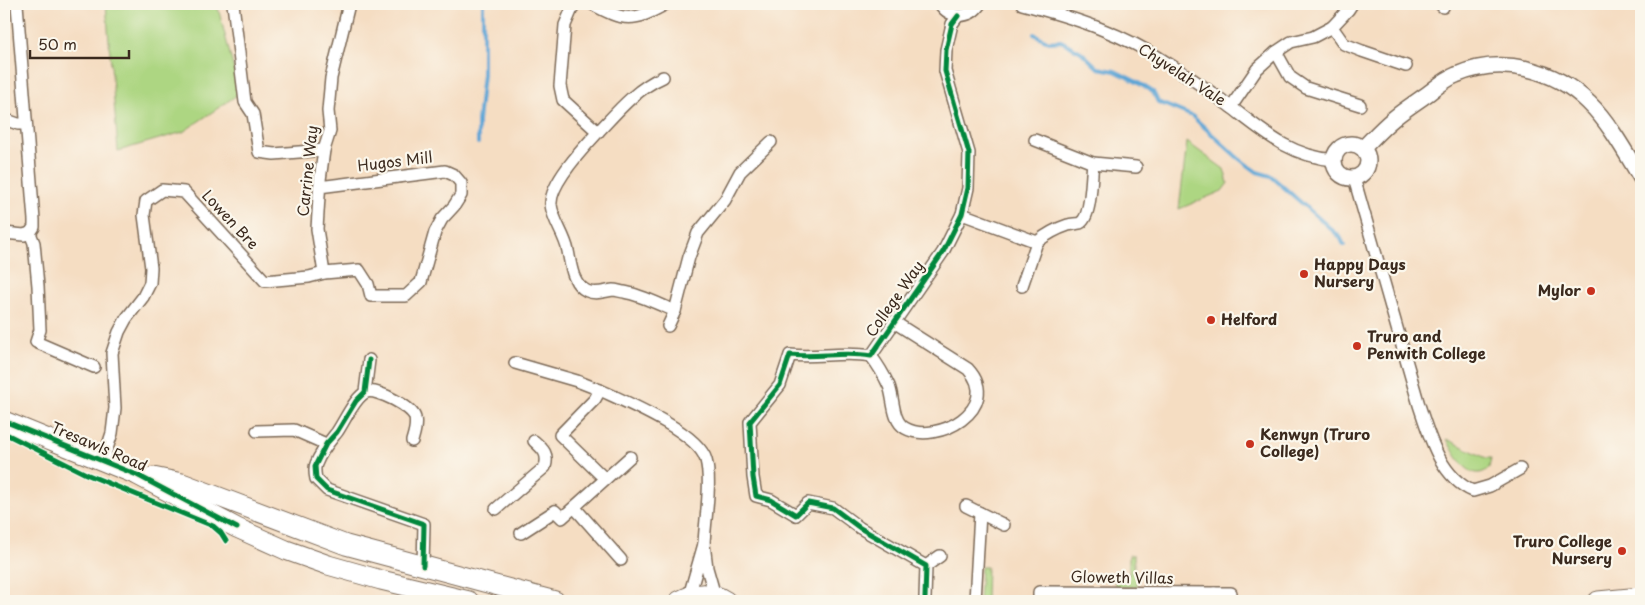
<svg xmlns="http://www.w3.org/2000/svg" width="1645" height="605" font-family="'Playpen Sans',sans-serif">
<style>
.green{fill:#add682;stroke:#748050}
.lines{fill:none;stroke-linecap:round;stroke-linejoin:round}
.stream{stroke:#5fa6d5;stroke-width:4}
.minor-casing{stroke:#7c6957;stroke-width:14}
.tertiary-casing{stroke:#7c6957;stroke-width:18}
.trunk-casing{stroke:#7c6957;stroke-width:21}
.minor{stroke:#fff;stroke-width:11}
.tertiary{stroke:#fff;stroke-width:15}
.trunk{stroke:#fff;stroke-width:19}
.cycleway-casing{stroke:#fbf7ec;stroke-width:8}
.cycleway{stroke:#00873e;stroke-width:5}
.poi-dot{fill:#c8321e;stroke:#fbf7ec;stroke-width:2}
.labels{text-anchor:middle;stroke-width:4.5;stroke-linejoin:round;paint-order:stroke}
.street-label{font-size:15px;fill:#3b2a1e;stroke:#fbf7ec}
.poi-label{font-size:15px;font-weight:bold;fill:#3b2a1e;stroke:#fbf7ec;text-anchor:start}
</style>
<rect width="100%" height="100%" fill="#fbf7ec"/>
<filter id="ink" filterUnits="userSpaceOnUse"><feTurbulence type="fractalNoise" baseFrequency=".02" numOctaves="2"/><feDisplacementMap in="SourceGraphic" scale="10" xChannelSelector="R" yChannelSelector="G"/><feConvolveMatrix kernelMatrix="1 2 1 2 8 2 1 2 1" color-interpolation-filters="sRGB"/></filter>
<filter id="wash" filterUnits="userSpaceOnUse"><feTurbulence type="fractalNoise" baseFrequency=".0096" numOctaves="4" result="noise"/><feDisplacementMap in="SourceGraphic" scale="20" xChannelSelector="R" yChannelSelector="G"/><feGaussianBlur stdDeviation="1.12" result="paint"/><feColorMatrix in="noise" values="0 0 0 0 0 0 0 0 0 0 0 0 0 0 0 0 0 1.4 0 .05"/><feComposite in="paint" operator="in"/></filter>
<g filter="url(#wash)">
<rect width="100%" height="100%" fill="#f5ddc2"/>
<g class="green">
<polygon points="106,4 217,4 240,93 183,132 118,151"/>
<polygon points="1187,142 1224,169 1228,183 1222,191 1179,209"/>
<path d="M 1447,439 L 1486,458 L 1491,458 L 1489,468 C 1471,486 1453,452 1447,439 Z"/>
<polygon points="1129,555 1134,555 1134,575 1137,575 1137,587 1115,587 1115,575 1129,575"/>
<polygon points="981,567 987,567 986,600 1011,601 979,601"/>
</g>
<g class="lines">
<g class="stream">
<polyline points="1034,34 1049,42 1061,41 1081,52 1098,68 1115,71 1135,81 1153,92 1158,102 1192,116 1238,158 1257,172 1271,176 1340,237 1344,245"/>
<polyline points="478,143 478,121 483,74 483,4"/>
</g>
</g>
</g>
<g filter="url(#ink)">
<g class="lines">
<defs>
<g id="minor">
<polyline points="17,4 34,220 34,227 30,233 34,243 38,286 40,330 36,342 94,367"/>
<polyline points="233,4 245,102 253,114 259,152 274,154 324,150"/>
<path d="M 574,4 L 565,25 L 560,86 L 563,100 L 598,132 C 584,147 549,184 551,205 C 553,221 565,235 568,251 C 571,265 572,284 587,291 C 596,295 604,291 613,290 C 617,290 621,292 624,292 C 641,295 658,304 675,311 L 689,257 L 698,233 L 725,200 L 740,172 L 771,142"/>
<path d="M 592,4 C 624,22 634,22 666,4"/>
<path d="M 940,4 C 950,19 970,19 980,4"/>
<path d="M 1022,4 C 1075,18 1122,33 1169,64 C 1190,77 1211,92 1231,107 C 1265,133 1290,156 1334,160"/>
<polyline points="1440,4 1443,7"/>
<polyline points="1332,27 1344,44 1362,51 1406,66"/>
<polyline points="1276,52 1290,77 1306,88 1360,105"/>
<polyline points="1231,107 1257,69 1276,52 1291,42 1313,37 1332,27 1348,10 1352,4"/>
<polyline points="4,119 18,124 26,124"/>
<path d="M 598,132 C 618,111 636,89 663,77"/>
<path d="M 1035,140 L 1093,163 C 1091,176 1092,217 1080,223 C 1076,224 1072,224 1068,225 C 1056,229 1047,234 1037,242"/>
<polyline points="1093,163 1136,167"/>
<path d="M 1354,178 L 1419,405 C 1429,435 1440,477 1473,491 L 1490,486 L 1520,469"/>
<polyline points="319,187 445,171 454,175 461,183 461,195 454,206 442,219 435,232 421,282 406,296 371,296 368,284 359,270 324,273 317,229 320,180 324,150 330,131 328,111 331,78 349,4"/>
<polyline points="962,214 1037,242 1022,286"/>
<polyline points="4,233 24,235 30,233"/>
<polyline points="668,326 675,311"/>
<path d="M 871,356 C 878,365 884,375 889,386 C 894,398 892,421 905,428 C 936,446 1004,408 968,369 L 894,322"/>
<polyline points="515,363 577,381 600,390"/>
<polyline points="365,392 369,360"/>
<polyline points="257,431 294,430 326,444"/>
<path d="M 412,441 C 414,434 417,426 415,418 C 413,407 377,389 367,392 C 356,395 344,422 337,432 C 329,442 321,451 316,464 C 314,468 315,474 316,479 L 327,490 L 424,524 L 423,566"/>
<polyline points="103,461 112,433 115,408 112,353 119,332 126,319 143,297 150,283 151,268 144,215 146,201 162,190 184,192 265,281 309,277 324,273"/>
<path d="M 605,479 L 560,435 L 595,399 L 600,390 C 626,402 698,432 706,460 C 712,482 705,520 704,544"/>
<polyline points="966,506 980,513"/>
<polyline points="575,508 621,560"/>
<path d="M 496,509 L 545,467 C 549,454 543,449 534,441"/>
<polyline points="521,533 555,511 562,518 630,457"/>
<polyline points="926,566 940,556"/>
<polyline points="1214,593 1231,593"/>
<polyline points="689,596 704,544 707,568 715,596"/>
<path d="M 925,598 L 926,566 L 860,528 L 833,508 L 808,503 L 796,515 L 771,500 L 756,496 L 753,477 L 750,422 L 780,385 L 790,355 C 817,358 844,351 871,356 L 943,252 L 962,214 L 968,188 L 969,153 L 945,71 L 946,50 L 952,24 L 958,16"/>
<polyline points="975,601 980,513 1004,525"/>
<polyline points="1039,601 1039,592 1214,593 1215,601"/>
</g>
<g id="tertiary">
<circle cx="1351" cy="161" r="17"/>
<path d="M 1363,148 C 1373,138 1382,128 1393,119 C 1405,109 1418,101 1430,92 C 1438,86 1446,79 1456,75 C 1501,55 1555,69 1589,103 C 1609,122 1627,155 1641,178"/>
</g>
<g id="trunk">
<polyline points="4,421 137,475 237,528 286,550 328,565 381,580 469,601"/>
<polyline points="153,477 182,483 346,545 555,601"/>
<path d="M 679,601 C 694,592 711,591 726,601"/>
<polyline points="1598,601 1641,597"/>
</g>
</defs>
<use href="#minor" class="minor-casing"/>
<use href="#tertiary" class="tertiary-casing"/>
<use href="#trunk" class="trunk-casing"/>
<use href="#minor" class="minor"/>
<use href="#tertiary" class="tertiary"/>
<use href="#trunk" class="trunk"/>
<defs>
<g id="cycleway">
<polyline points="369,360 365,392 356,401 337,432 326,444 315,466 316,479 327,490 424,524 423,566"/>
<polyline points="4,421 137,475 237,528"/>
<polyline points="4,433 86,474 213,526 221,533 226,541"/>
<path d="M 925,598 L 926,566 L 860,528 L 833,508 L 808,503 L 796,515 L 771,500 L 756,496 L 753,477 L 750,422 L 780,385 L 790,355 C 817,358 844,351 871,356 L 943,252 L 962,214 L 968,188 L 969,153 L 945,71 L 946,50 L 952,24 L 958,16"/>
</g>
</defs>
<use href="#cycleway" class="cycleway-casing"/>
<use href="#cycleway" class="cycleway"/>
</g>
</g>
<g class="poi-dot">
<circle cx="1304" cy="274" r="5"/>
<circle cx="1591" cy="291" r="5"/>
<circle cx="1211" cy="320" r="5"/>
<circle cx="1357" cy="346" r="5"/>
<circle cx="1250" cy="444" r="5"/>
<circle cx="1622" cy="551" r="5"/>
</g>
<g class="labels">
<g class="street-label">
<text transform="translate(1182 75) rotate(33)" y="5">Chyvelah Vale</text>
<text transform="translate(395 162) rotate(-7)" y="5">Hugos Mill</text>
<text transform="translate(308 171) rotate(-84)" y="5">Carrine Way</text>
<text transform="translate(230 220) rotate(47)" y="5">Lowen Bre</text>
<text transform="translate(895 299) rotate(-55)" y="5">College Way</text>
<text transform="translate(99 447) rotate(23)" y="5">Tresawls Road</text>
<text transform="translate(1122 578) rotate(1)" y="5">Gloweth Villas</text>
</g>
<g class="poi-label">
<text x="1314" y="270">Happy Days<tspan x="1314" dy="17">Nursery</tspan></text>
<text x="1581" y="296" text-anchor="end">Mylor</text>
<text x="1221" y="325">Helford</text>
<text x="1367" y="342">Truro and<tspan x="1367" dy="17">Penwith College</tspan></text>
<text x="1260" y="440">Kenwyn (Truro<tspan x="1260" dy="17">College)</tspan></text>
<text x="1612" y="547" text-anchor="end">Truro College<tspan x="1612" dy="17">Nursery</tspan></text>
</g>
</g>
<rect width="1645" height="605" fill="none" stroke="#fbf7ec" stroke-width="20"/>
<path d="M30 50v8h99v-8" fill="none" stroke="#3b2a1e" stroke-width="2.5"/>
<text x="38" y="50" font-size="15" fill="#3b2a1e" stroke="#fbf7ec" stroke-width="4" paint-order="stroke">50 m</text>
</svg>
